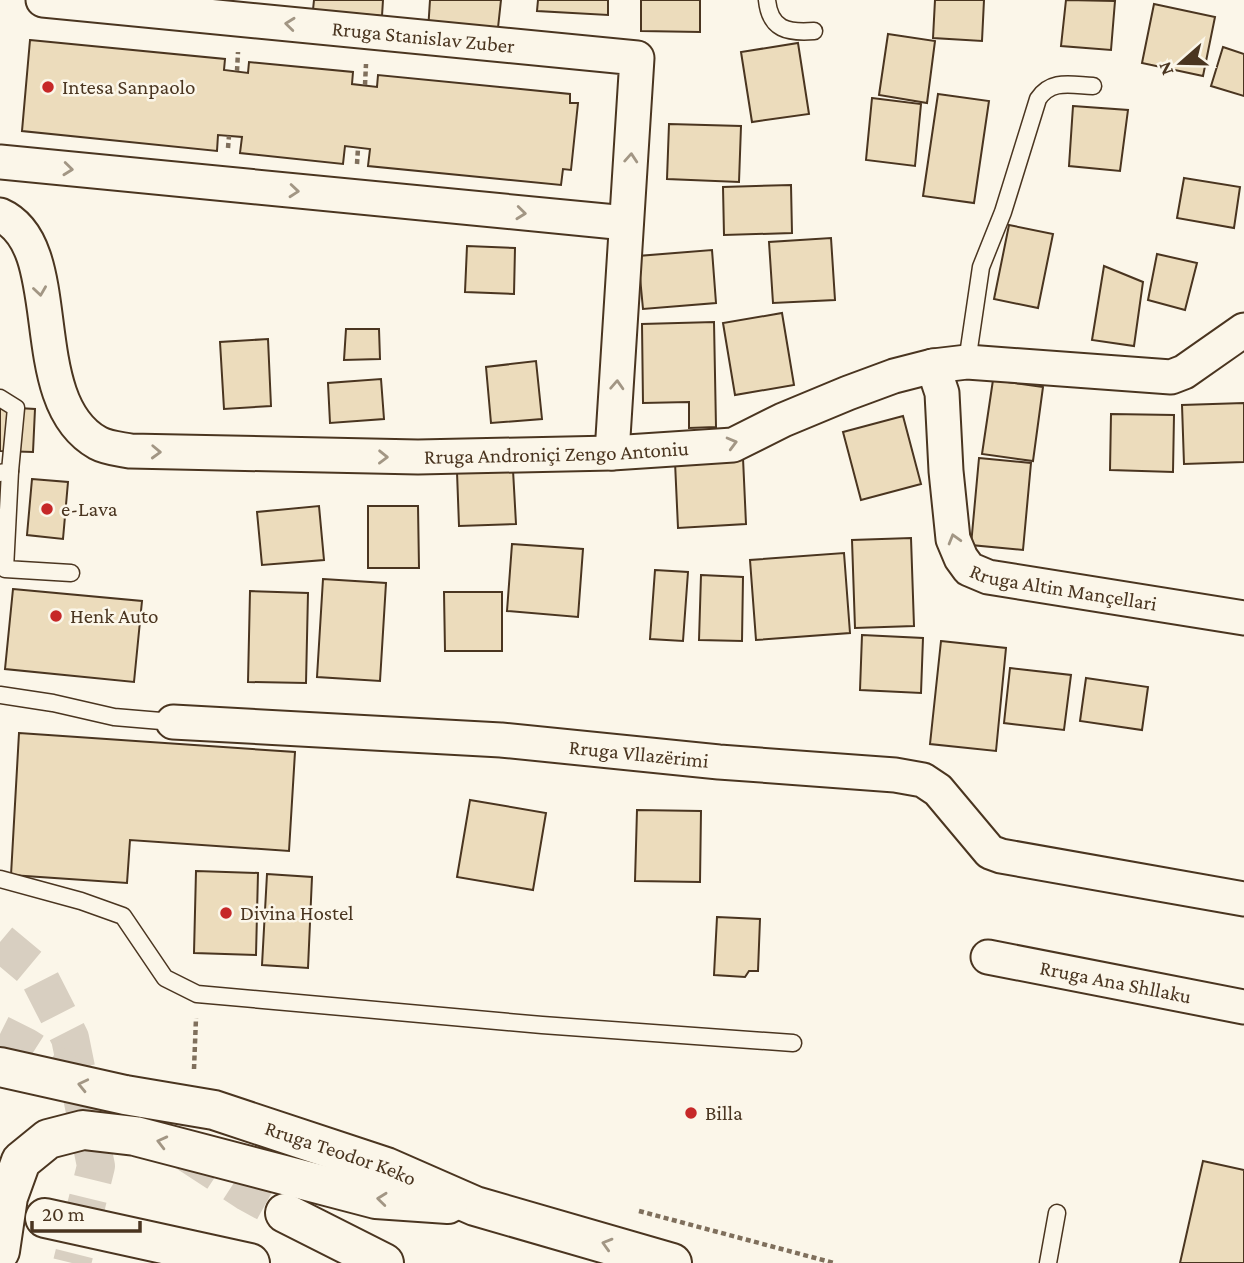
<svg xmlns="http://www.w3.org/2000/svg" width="1244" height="1263" font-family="'Crimson Pro',serif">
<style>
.building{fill:#ecdcbc;stroke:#4a3520;stroke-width:2}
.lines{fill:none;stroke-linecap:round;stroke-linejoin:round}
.highway-tunnel{stroke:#d8cfc1;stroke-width:38;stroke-dasharray:38 19;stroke-linecap:butt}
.lane-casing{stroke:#4a3520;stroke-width:19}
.street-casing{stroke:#4a3520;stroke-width:37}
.secondary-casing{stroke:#4a3520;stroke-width:42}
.highway-casing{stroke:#4a3520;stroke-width:42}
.path{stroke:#7f6f5c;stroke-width:4.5;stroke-dasharray:5 3.5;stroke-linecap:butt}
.lane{stroke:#fbf6e9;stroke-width:16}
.street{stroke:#fbf6e9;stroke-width:33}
.secondary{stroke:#fbf6e9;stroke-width:38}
.highway{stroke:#fbf6e9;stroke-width:38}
.oneway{stroke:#a29684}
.poi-dot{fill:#c62828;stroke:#fbf6e9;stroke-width:2.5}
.labels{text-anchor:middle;stroke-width:5;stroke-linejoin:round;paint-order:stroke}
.street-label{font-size:21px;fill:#4a3520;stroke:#fbf6e9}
.poi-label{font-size:21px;fill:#4a3520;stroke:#fbf6e9;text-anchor:start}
</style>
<rect width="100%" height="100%" fill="#fbf6e9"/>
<g class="building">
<polygon points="314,0 383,0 382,16 313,10"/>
<polygon points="430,0 501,0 497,37 428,31"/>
<polygon points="538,0 608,0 608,15 537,11"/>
<polygon points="641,0 700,0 700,32 641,31"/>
<polygon points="935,0 984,0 982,41 933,38"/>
<polygon points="1066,0 1115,1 1111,50 1061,46"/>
<polygon points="1154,4 1215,17 1203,76 1142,63"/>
<polygon points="888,34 935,41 927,103 879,95"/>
<polygon points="30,40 225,59 224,70 248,73 249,62 353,72 352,84 377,87 378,75 570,94 570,103 578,103 571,170 563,169 561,185 368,166 370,149 345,146 343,164 240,153 242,137 218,135 217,151 22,131"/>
<polygon points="798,43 809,114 752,122 741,52"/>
<polygon points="1223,47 1244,54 1244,96 1211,86"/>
<polygon points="938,94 989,101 974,203 923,196"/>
<polygon points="872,98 921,104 915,166 866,160"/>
<polygon points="1073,106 1128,110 1120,171 1069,166"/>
<polygon points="669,124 741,126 739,182 667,179"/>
<polygon points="1184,178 1240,187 1234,228 1177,218"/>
<polygon points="791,185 792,233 724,235 723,187"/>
<polygon points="1009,225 1053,234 1038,308 994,299"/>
<polygon points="831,238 835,300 773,303 769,242"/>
<polygon points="467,246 515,248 514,294 465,292"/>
<polygon points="712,250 716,303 643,309 638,256"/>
<polygon points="1157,254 1197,263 1185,310 1148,300"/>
<polygon points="1104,266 1143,282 1134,346 1092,340"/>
<polygon points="782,313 794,385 735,395 723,323"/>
<polygon points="714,322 716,427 689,428 689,402 643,403 642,324"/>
<polygon points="346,329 379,329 380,359 344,360"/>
<polygon points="268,339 271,406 224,409 220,342"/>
<polygon points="536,361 542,419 491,423 486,367"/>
<polygon points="381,379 384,419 330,423 328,383"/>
<polygon points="993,380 1043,387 1033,461 982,454"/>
<polygon points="1244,403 1244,462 1184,464 1182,405"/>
<polygon points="0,407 35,409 33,452 0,451"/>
<polygon points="1111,414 1174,415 1173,472 1110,470"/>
<polygon points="903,416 921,484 861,500 843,432"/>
<polygon points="743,458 746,524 678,528 675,462"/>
<polygon points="979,458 1031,463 1023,550 971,545"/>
<polygon points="513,470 516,524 459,526 457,472"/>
<polygon points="32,479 68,482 63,539 27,535"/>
<polygon points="319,506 324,560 262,565 257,512"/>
<polygon points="368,506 418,506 419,568 368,568"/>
<polygon points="911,538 914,626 855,628 852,540"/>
<polygon points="512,544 583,549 578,617 507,611"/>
<polygon points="844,553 850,633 756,640 750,560"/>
<polygon points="655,570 688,572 683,641 650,639"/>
<polygon points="701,575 743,577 742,641 699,640"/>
<polygon points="323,579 386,583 380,681 317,677"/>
<polygon points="13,589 142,601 134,682 5,669"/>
<polygon points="250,591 308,593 306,683 248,682"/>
<polygon points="444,592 502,592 502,651 445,651"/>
<polygon points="862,635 923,638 921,693 860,690"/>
<polygon points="941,641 1006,648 996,751 930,744"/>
<polygon points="1010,668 1071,675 1064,730 1004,723"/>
<polygon points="1086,678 1148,687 1142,730 1080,721"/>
<polygon points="19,733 295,752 289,851 130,840 127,883 11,875"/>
<polygon points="470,800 546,813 533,890 457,877"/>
<polygon points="637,810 701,811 700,882 635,881"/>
<polygon points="196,871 258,873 256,955 194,953"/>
<polygon points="267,874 312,877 308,968 262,965"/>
<polygon points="717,917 760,919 758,971 749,971 745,977 714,975"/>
<polygon points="1203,1161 1244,1170 1244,1263 1180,1263"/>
</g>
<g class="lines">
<g class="highway-tunnel">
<polyline points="0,942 37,973 70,1038 96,1166 72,1263"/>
<polyline points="0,1034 26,1047 86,1085"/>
<polyline points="186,1152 247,1192 285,1213"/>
</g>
<defs>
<g id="lane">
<path d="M 767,0 C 770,30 788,33 814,31"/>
<path d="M 967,362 L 981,267 L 1003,212 L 1038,99 C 1051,79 1071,85 1093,86"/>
<polyline points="0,398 16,408 10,471 0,473"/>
<polyline points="10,471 5,569 71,573"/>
<polyline points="0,695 53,703 114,717 173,722"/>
<polyline points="0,879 81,901 123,916 165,978 197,994 542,1025 793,1043"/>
<polyline points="1048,1263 1057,1213"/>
</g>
<g id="street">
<path id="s1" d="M 43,0 L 637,58 L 612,453"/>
<polyline points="0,162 626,223"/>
<path id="s2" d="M 0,215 C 70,246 21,400 98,443 C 107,448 120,449 130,451 L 418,457 L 612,453 L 733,445 L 783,420 L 848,393 L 894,376 L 933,366 L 967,362 L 1171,377 L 1184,372 L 1244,330"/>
<path id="s3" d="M 933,366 L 942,393 L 946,471 L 953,539 L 961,558 L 969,569 L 988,577 L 1244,618"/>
<path id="s4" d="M 173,722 L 501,740 L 719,762 L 895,775 L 923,780 L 938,790 L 990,852 L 1001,856 L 1244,899"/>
<path id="s5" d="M 988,957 L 1244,1007"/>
</g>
<g id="secondary">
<path id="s6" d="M 0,1067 L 125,1095 L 214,1110 L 386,1167 L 475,1206 L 672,1263"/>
<polyline points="0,1251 8,1197 21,1161 48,1139 83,1130 135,1136 376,1199 448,1204"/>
</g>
<g id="highway">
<polyline points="285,1213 384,1263"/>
<polyline points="45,1218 250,1263"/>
</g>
</defs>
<use href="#lane" class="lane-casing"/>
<use href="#street" class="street-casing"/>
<use href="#secondary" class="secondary-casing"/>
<use href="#highway" class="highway-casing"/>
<g class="path">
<polyline points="237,71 238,52"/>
<polyline points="365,85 366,64"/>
<polyline points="228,148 229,136"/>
<polyline points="357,164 358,148"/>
<polyline points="194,1069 196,1018"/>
<polyline points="639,1211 834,1263"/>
</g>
<use href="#lane" class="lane"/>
<use href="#street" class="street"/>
<use href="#secondary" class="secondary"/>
<use href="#highway" class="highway"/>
</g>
<defs><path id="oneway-chevron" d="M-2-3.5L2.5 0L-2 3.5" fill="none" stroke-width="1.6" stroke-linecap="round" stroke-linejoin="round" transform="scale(1.75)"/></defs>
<g class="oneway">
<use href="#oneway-chevron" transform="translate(290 24) rotate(-174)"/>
<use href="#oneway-chevron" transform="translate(631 158) rotate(-86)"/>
<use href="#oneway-chevron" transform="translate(68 169) rotate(6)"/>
<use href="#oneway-chevron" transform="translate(294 191) rotate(5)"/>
<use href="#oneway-chevron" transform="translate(521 213) rotate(6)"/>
<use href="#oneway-chevron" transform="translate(40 291) rotate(82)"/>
<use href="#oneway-chevron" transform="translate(617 385) rotate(-87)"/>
<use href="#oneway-chevron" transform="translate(732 443) rotate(-15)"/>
<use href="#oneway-chevron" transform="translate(156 452) rotate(2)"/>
<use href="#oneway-chevron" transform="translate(383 457) rotate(1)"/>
<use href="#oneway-chevron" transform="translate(954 539) rotate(-106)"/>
<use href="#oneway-chevron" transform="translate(83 1085) rotate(-167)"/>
<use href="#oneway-chevron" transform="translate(162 1142) rotate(-166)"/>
<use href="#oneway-chevron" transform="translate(382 1199) rotate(-174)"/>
<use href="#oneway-chevron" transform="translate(607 1244) rotate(-164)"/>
</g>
<g class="poi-dot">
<circle cx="48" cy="87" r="7"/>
<circle cx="47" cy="509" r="7"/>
<circle cx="56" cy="616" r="7"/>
<circle cx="226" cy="913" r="7"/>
<circle cx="691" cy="1113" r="7"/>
</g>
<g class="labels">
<g class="street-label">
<text dy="7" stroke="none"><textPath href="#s1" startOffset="382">Rruga Stanislav Zuber</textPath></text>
<text dy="7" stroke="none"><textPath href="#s2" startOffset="718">Rruga Androniçi Zengo Antoniu</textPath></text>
<text dy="7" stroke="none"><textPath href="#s3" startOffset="306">Rruga Altin Mançellari</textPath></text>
<text dy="7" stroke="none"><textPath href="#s4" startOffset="467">Rruga Vllazërimi</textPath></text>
<text dy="7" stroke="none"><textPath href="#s5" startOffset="130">Rruga Ana Shllaku</textPath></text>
<text dy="7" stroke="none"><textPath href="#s6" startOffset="352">Rruga Teodor Keko</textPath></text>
</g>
<g class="poi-label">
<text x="62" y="94">Intesa Sanpaolo</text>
<text x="61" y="516">e-Lava</text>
<text x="70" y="623">Henk Auto</text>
<text x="240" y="920">Divina Hostel</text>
<text x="705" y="1120">Billa</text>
</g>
</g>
<g transform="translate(1181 63) rotate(250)" stroke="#fbf6e9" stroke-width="5" paint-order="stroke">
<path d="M0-5L12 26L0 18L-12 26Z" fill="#4a3520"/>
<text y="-10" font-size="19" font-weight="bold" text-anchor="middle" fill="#4a3520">N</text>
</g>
<path d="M32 1221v10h108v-10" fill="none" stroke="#4a3520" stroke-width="3.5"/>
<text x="42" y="1221" font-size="21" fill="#4a3520" stroke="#fbf6e9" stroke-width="5" paint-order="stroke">20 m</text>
</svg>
